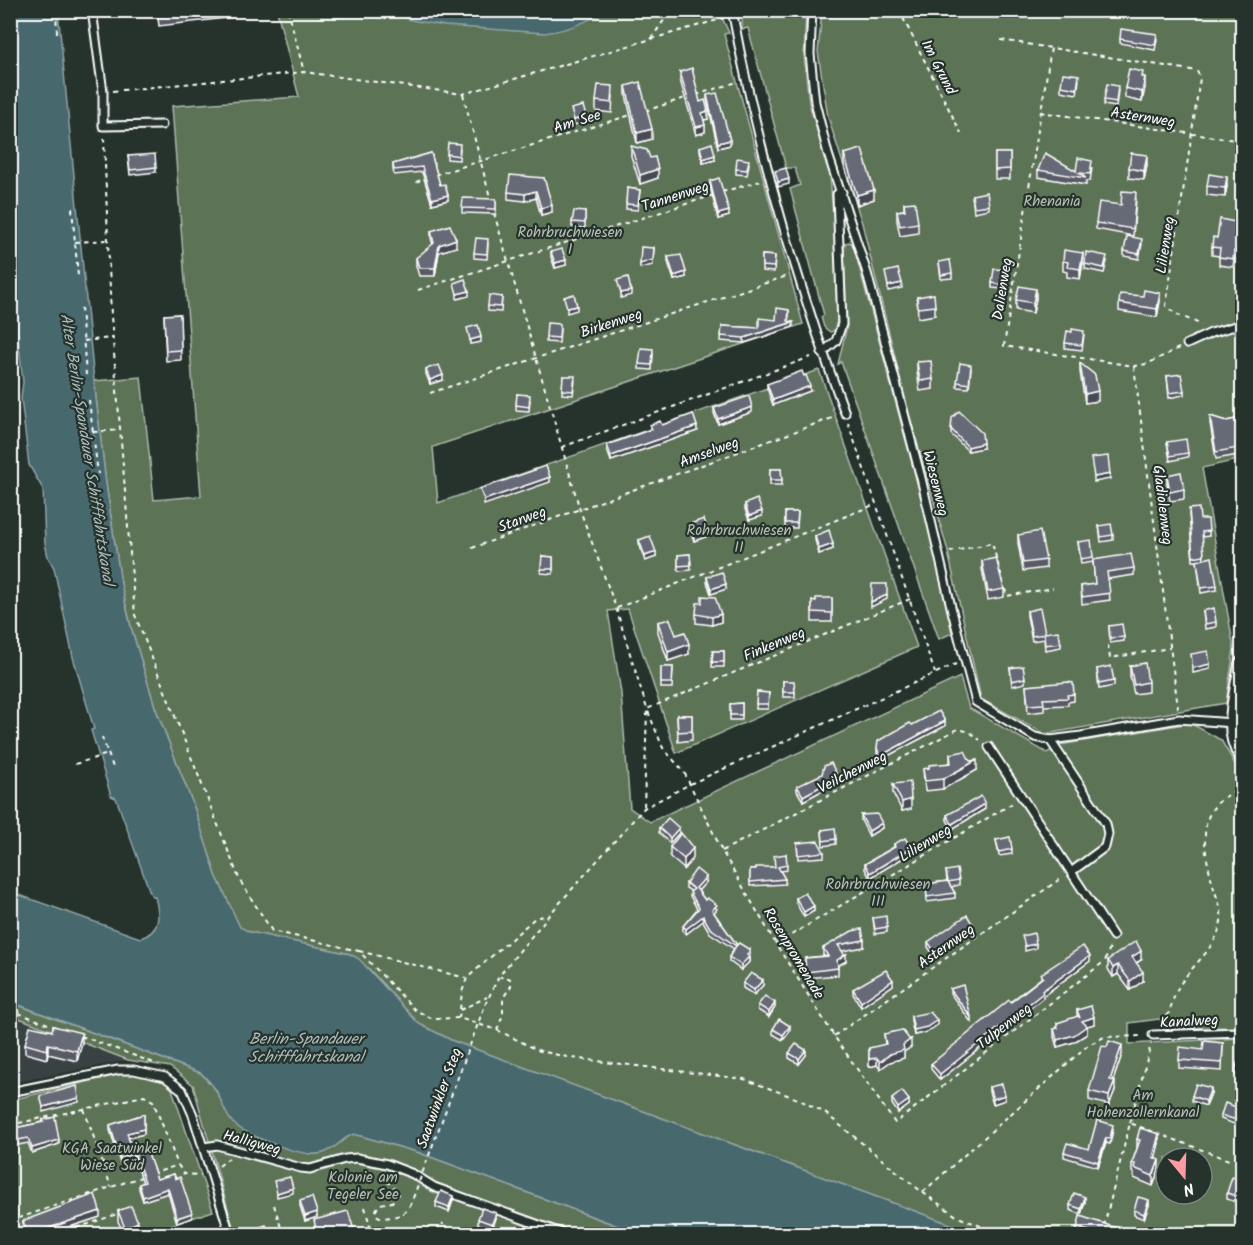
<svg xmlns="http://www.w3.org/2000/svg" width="1253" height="1245" font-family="Kalam,sans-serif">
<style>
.built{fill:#394343}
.green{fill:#5c7357;stroke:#aeb9ab;stroke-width:1.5;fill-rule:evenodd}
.water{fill:#47686d;stroke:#91a4a7;stroke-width:1.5}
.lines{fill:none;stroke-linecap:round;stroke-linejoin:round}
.lane-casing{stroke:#fff;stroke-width:11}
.street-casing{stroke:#fff;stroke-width:18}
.path{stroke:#fff;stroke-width:2;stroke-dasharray:4.5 4.5;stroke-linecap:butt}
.lane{stroke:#26332d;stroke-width:7}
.street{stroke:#26332d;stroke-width:14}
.path-bridge{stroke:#fff;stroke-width:2;stroke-dasharray:4.5 4.5;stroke-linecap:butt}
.wall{fill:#585a65;stroke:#fff;stroke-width:1.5}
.shaded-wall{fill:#474a53;stroke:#fff;stroke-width:1.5}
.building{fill:#666976;stroke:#fff;stroke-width:1.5}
.labels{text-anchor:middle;stroke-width:4.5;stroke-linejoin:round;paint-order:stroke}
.street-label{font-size:15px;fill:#fff;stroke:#26332d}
.park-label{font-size:15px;fill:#b6c0b3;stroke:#26332d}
.water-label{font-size:16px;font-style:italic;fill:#acbbbd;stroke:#26332d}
</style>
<rect width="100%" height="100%" fill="#26332d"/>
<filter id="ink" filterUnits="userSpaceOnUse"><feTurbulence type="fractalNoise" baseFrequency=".0167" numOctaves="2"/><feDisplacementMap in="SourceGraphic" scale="12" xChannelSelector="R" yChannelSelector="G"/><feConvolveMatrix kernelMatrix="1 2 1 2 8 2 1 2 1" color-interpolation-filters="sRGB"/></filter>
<g filter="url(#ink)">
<polygon class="built" points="11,1015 128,1060 11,1083"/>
<g class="green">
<path d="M 277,11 L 729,11 L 721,15 L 729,33 L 724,34 L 803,324 L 433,447 L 438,503 L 819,370 L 917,647 L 676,753 L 628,609 L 608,611 L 621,693 L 630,808 L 650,822 L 960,677 L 969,708 L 1047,753 L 1060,745 L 1190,723 L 1221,740 L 1242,776 L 1242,1027 L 1167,1028 L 1159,1019 L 1129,1023 L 1129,1044 L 1242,1038 L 1242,1234 L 977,1234 L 453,1041 L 419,1024 L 370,970 L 350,954 L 250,932 L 240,928 L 216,875 L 194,807 L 155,707 L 131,627 L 121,584 L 106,484 L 94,381 L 141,377 L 154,500 L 201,496 L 172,106 L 299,97 ZM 1166,1158 L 1202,1158 L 1202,1194 L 1166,1194 Z"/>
<polygon points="746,11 806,11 804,55 809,103 830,175 835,240 837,321 834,331 830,332 824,327 821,317 824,315 790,189 800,185 795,168 786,168 748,28 742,29 742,20"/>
<polygon points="822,11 1242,11 1242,459 1202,468 1234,649 1226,703 1045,734 981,699 947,548 909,414 862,223 828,117 818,52"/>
<polygon points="849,242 853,244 937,556 952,633 939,639 841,362 838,364 847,326 844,250 845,243"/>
<polygon points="10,1002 201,1073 215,1089 233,1123 272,1143 311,1154 323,1153 349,1136 354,1134 417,1152 640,1234 235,1234 193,1085 170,1067 128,1060 11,1015"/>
<polygon points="134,1071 170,1083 213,1211 144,1234 11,1234 10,1100"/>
</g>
<g class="water">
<path d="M 11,10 L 58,11 L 94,381 L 106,484 L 121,584 L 131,627 L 155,707 L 194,807 L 216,875 L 240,927 L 250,932 L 350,954 L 359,959 L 419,1024 L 453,1041 L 977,1234 L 640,1234 L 417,1152 L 354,1134 C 343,1137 335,1150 323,1153 C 306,1159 246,1136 233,1123 C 225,1115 222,1101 216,1090 C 212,1084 206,1078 201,1073 L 11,1002 L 11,892 L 140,938 C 161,932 160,915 155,897 L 151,895 L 116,798 L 111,796 L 91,730 L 94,729 L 73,657 L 54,568 L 48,557 L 45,543 L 43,489 L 29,465 L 21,398 L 23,382 L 10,265 Z"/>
<path d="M 388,11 L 603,11 C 587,23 565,30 545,33 L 445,26 L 411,20 Z"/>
</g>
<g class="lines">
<defs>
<g id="lane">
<polyline points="92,10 103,92 103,126 162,125"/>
<path d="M 737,10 L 733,15 C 758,151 797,283 845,413"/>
<polyline points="812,10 810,54 815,102 828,154 867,273 921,478 952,611 976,702 1035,737 1050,740 1081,736 1179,719 1233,723"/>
<polyline points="1187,344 1211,333 1242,324"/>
<polyline points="822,353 836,341 842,324 837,194 842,192"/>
<polyline points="1050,740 1106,824 1108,834 1105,847 1071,872"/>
<polyline points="989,747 1113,936"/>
<polyline points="1153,1035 1242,1032"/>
<polyline points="10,1092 118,1070 134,1070 165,1077 182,1090 193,1115 230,1234"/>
<polyline points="204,1147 217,1145 301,1168 310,1169 345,1159 357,1158 387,1164 413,1174 434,1187 564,1234"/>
</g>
<path id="street" d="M 1242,664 C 1238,693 1224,730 1242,756"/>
</defs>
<use href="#lane" class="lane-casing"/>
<use href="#street" class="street-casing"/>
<g class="path">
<polyline points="288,10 304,72"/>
<polyline points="899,10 961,133"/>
<polyline points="57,33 56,11 58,11"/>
<polyline points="651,39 671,10"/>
<polyline points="1001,40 1051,48"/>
<polyline points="113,91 304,72 463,94 724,18"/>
<polyline points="463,94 491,201"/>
<polyline points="696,95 737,82"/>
<polyline points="645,111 688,97"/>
<polyline points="1040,112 1242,141"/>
<polyline points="104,138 111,316 135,615 240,881 272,931 359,951 415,1010 433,1019 459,1018 497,1030 540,1051 572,1058 744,1079 798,1099 825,1113 922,1192 958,1217 1001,1234"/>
<polyline points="435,175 634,114"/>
<polyline points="416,182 424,179"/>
<polyline points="722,192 760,181"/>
<polyline points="72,208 78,276"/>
<polyline points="494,213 580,510 616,608 647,709 644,808"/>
<polyline points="75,242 108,240"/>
<polyline points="418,290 714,195"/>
<polyline points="81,308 86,375"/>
<polyline points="84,341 112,338"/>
<polyline points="1179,348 1147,364 1134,366 1004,346 1051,48 1197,71 1200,78 1166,306 1176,314 1202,325"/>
<polyline points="1134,366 1178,708"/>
<polyline points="430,393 787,276"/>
<polyline points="89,400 98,474"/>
<polyline points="848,423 935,673"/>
<polyline points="93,432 120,430"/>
<polyline points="562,447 811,357"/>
<polyline points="472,548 835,417"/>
<polyline points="950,552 992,543 1007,596 1053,588"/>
<polyline points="910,599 647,709 663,748 684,772 722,851 776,944 834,1036 895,1123 1105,961 1110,947"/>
<polyline points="617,608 876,504"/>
<polyline points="1108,645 1110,658 1170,648"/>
<polyline points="102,737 114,770"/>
<polyline points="75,764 108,754"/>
<polyline points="722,851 958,729 970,732 980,740"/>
<polyline points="776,944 1013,803"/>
<polyline points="359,951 466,978"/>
<polyline points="485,1005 499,976 549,915 644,808 690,784 956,664"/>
<polyline points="10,1010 56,1027"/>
<polyline points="460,1010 487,997"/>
<polyline points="459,1018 462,992 467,978 535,918 547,915"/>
<path d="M 1162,1024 C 1171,1014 1171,1002 1177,990 C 1189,966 1217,950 1221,921 C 1223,909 1216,897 1213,885 C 1207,862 1197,824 1216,805 C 1222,797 1234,792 1242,787"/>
<polyline points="497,1030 503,1015 503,998 511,986 511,980 509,978 500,977"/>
<polyline points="81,1036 154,1063"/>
<polyline points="834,1036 1063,877"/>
<polyline points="84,1109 111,1187"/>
<polyline points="1130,1123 1151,1044"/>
<polyline points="10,1125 144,1096 153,1101 178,1165 184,1174 201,1175"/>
<polyline points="219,1166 229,1158"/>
<polyline points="152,1174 178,1165"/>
<path d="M 383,1174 L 382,1177 L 397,1190 L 399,1194 L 392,1202 L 380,1204 C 364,1223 398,1219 406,1211 C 410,1207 411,1202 413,1198"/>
<polyline points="923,1192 1087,1046 1104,1037 1142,1036"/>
<polyline points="274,1205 283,1234"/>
<polyline points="365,1207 372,1234"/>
<polyline points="10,1221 144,1176"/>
<polyline points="1104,1226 1130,1123 1229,1160"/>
<polyline points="1239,1228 1242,1230"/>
<polyline points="60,1234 117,1214"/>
<polyline points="441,1234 443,1223"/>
</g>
<use href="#lane" class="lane"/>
<use href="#street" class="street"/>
<polyline class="path-bridge" points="413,1198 485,1005"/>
</g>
<g class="wall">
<polygon points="157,10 234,10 234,17 159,26"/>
<polygon points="1120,39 1157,39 1155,50 1120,43"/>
<polygon points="680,72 700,102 708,119 704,120 705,132 696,135 680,80"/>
<polygon points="1143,77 1145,87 1142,102 1125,98 1125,88"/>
<polygon points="1079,80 1077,94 1061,91 1061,86"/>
<polygon points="626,86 652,139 637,143 626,95"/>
<polygon points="1118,91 1116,107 1104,105 1104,100"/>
<polygon points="707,95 730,145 718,148 707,100"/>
<polygon points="613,96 612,113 596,111 596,101"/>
<polygon points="631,146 650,158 658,178 640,184 631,156"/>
<polygon points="700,147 715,160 703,163 700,151"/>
<polygon points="460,149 459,160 447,159 447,154"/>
<polygon points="431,153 440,185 448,200 432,204 422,172 394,175 393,169 393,164"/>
<rect x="995" y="153" width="15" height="26"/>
<polygon points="844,154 874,199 857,205 844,164"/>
<polygon points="128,156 156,167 156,172 130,175"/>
<polygon points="1242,158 1242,189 1240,189"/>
<polygon points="749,164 747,175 736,174 736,169"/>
<polygon points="1147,165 1144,180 1129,178 1129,168"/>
<polygon points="1092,168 1090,181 1086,181 1086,185 1038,177 1038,170 1076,171"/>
<polygon points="544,178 552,212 541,215 536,198 525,201 508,199 508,192"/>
<polygon points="710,181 729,216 718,219 710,186"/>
<polygon points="1207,186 1227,186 1225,197 1207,195"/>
<polygon points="627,188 640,190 638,210 626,209"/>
<polygon points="972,195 989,205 989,209 974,212"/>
<polygon points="496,199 496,214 462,213 462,208"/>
<polygon points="1136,199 1133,236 1096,229 1096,223 1121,205"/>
<polygon points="904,203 918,223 918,233 900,236 897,221 897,211 904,210"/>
<polygon points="585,212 585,228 572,227 572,222"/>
<polygon points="1241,229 1242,229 1242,259 1239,258 1239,260 1234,259 1233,267 1219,265 1219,256 1212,255 1212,247 1217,238"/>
<polygon points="431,231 456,247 439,252 435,276 419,276 416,266 416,258 433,245 431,238"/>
<polygon points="488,244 487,259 474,258 474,253"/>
<polygon points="1142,244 1139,259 1124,256 1124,251"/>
<polygon points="551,252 566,265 555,268 551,257"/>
<polygon points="762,255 775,256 774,272 762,271"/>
<polygon points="668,257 686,277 674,280 668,262"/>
<polygon points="1063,261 1083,262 1080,279 1067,277 1067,272 1063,271"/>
<polygon points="1107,261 1104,273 1085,269 1085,264"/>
<polygon points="939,262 952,273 952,278 941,279"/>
<polygon points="1007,275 1005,289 992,288 992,283"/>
<polygon points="502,297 501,312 488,311 488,306"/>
<polygon points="917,297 935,306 935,315 918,318"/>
<polygon points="1036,298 1033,313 1016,310 1016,300"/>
<polygon points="1160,301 1157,317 1119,311 1119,303"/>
<polygon points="180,314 181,360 166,361 164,315"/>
<polygon points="789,314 788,322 793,327 744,343 721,341 722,326 759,328"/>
<polygon points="560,329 559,343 546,342 546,337"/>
<polygon points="1072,332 1084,335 1082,350 1065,348 1065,343"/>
<polygon points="653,354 652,370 639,369 639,364"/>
<polygon points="917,362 933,379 933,389 920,391 917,372"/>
<polygon points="1080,363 1098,401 1085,403 1080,372"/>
<polygon points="426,369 443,380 430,384 426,374"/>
<polygon points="971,369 969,388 957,387 957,382"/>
<polygon points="563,376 575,381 573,395 562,394"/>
<polygon points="1167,376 1184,391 1184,395 1169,398"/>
<polygon points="767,384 810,391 773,405 767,388"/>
<polygon points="517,394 530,400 529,411 516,410"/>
<polygon points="714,408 752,412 718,424 714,413"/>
<polygon points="1210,416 1226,421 1242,418 1242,449 1238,450 1238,455 1216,459 1210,423"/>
<polygon points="650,425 662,425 697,431 611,461 607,450 607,445 650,430"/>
<polygon points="951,429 983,448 968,451 951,434"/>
<polygon points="1167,442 1188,453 1188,457 1170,461"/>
<polygon points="770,469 781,469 782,485 770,485"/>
<polygon points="1167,475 1184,489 1184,499 1170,501 1167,484"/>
<polygon points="745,504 762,516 749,520 745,509"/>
<polygon points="785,512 798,512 797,528 785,528"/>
<polygon points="1189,514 1200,519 1209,531 1209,536 1202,537 1204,559 1217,586 1217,590 1201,593 1197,561 1193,561"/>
<polygon points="690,524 708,536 694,541 690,529"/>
<polygon points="1099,526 1113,535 1113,540 1101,542"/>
<polygon points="1018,535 1046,560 1046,568 1023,571 1018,543"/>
<polygon points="815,536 833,549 819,554 815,540"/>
<polygon points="639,540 656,557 645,561 639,544"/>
<polygon points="1078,542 1093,557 1093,560 1134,568 1134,575 1108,579 1110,600 1082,604 1081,586 1095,584 1093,562 1081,564"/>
<polygon points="690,554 691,570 678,571 678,555"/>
<polygon points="542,556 553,557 553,574 541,573"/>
<polygon points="982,561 1004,589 1004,597 988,600 982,569"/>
<polygon points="707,577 726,589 711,594 707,582"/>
<polygon points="832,598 832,622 812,622 812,601"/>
<polygon points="1027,611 1045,633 1061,643 1061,647 1045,650 1044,639 1032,641 1027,616"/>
<polygon points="1203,611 1216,622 1216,627 1205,629"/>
<polygon points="696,614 721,614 721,622 712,625 696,623"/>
<polygon points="658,622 689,654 668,661 658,632"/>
<polygon points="1109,626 1124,637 1124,641 1110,643"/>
<polygon points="713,651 724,651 724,667 712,667"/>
<polygon points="1130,666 1148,682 1148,692 1134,694 1130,676"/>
<polygon points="661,667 673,667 672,688 661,688"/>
<polygon points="1010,668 1025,678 1025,683 1012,686"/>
<polygon points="1097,669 1114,681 1114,686 1099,689"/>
<polygon points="783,681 795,692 795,697 783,697"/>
<polygon points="1026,686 1074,694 1074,701 1068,702 1068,705 1044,706 1044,711 1028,713"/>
<polygon points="757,692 769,693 768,709 756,709"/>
<polygon points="742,703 742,720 730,720 730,704"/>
<polygon points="677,715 692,715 692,740 678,742"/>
<polygon points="912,725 945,726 880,760 877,753 877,748"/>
<polygon points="950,754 977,770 943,789 925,791 923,769 950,763"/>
<polygon points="838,782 803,801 797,791 797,786"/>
<polygon points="893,784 911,809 902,811 893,793"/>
<polygon points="985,809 952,829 947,820 947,815"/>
<polygon points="861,815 882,828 869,836 861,820"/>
<polygon points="659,828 679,833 670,843 659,833"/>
<polygon points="822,830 836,839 836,844 823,846"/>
<polygon points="996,840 1012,849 1012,854 999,856"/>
<polygon points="797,843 824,852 824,857 798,859"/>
<polygon points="894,844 911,853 870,878 865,869 865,864 894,847"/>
<polygon points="670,847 693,858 684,869 670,857"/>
<polygon points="786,854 787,870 780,871 785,879 785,884 750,886 750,869 775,867"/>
<polygon points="946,871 959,880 959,885 951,887 955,893 955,898 927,902 926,884 947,881"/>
<polygon points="706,882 698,891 705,900 717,909 714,913 737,945 750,955 749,957 749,962 741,970 729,961 729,957 734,949 710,933 703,921 686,934 683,931 683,926 697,909 690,896 691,891 686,888 686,883"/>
<polygon points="796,898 814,911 804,917 796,903"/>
<polygon points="873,918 887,927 887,932 875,934"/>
<polygon points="973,930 935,957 928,947 928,942"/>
<polygon points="864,940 864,947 842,951 846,961 838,966 838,975 806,978 805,958 824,956 823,955 823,948"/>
<polygon points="1108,960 1141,960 1136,963 1143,981 1130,990 1118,974 1113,977 1108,969"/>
<polygon points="1090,961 1043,996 1043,998 940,1080 931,1069 931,1064 1041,978 1041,974"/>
<polygon points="743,983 763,985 754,995 743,988"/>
<polygon points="893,985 861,1007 853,994 853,989"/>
<polygon points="950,989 971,1017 971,1022 950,993"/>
<polygon points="758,1005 775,1007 769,1017 758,1010"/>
<polygon points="1077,1010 1094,1024 1087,1026 1087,1034 1074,1042 1057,1047 1054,1037 1054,1029 1057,1028 1057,1023 1077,1017"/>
<polygon points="911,1016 937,1025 927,1032 914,1035 911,1021"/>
<polygon points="773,1029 790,1031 783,1040 773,1034"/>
<polygon points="884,1034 911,1047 904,1052 904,1058 890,1062 880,1069 877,1065 869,1067 869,1048 885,1045"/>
<polygon points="82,1043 77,1061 48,1054 47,1059 25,1053 25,1044"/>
<polygon points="1223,1043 1222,1071 1179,1068 1179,1060"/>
<polygon points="789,1053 806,1055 799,1064 789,1058"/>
<polygon points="1122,1054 1113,1081 1115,1090 1109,1105 1089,1100 1089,1091"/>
<polygon points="1242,1056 1242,1078 1236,1075 1236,1066"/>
<polygon points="989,1087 1005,1100 993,1104 989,1092"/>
<polygon points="1211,1093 1206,1106 1192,1101 1192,1096"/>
<polygon points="892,1099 909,1105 898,1113 892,1104"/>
<polygon points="1242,1109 1242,1127 1221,1119 1221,1115"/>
<polygon points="144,1114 144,1134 128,1138 133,1158 120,1163 110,1130 110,1125"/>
<polygon points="43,1120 59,1144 32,1153 28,1143 18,1145 15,1128 43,1122"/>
<polygon points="1113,1130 1110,1144 1106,1143 1098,1167 1064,1157 1064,1152 1089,1149"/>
<polygon points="1137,1139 1159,1143 1155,1158 1159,1169 1153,1186 1134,1178 1134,1173 1132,1172 1132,1163 1137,1149"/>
<polygon points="135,1155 157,1179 174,1174 192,1218 177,1223 168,1193 143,1201 139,1189 139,1184 143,1183 135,1160"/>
<polygon points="1242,1180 1242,1204 1227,1199 1227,1193"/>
<polygon points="453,1200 449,1212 436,1207 436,1202"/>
<polygon points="300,1201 317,1217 305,1221 300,1206"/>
<polygon points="1085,1202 1081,1214 1070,1210 1070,1205"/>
<polygon points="1149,1205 1144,1219 1134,1215 1134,1210"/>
<polygon points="118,1211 138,1232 132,1234 124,1234 118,1221"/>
<polygon points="100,1217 48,1234 26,1234 23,1227 23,1221"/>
<polygon points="496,1218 492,1229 478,1224 478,1219"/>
<polygon points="1077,1228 1129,1234 1082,1234 1077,1233"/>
</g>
<g class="shaded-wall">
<polygon points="1145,77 1145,87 1142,102 1142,92"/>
<polygon points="708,111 708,119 702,120 702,113"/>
<polygon points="586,116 586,121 574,125 574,120"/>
<polygon points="705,125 705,132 696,135 696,127"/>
<polygon points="652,129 652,139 637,143 637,133"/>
<polygon points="730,140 730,145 718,148 718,143"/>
<polygon points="715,155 715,160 703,163 703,159"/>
<polygon points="1147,155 1147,165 1144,180 1144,171"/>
<polygon points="658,169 658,178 640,184 640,175"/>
<polygon points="1227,177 1227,186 1225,197 1225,188"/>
<polygon points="789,179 789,184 778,187 778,182"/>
<polygon points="874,190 874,199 857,205 857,195"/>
<polygon points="536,191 536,198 525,201 525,194"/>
<polygon points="448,195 448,200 432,204 432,199"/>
<polygon points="552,205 552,212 541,215 541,208"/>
<polygon points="729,211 729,216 718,219 718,214"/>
<polygon points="456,239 456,247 439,252 435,276 435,268 439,245"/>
<polygon points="654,248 653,265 640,268 640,264"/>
<polygon points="1083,253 1083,262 1080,279 1080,269"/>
<polygon points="566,260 566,265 555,268 555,263"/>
<polygon points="686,272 686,277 674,280 674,276"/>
<polygon points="902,283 902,288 888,291 888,286"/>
<polygon points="1036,289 1036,298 1033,313 1033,303"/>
<polygon points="469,291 469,296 457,299 457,294"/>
<polygon points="631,291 631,295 621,298 621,293"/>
<polygon points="1160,293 1160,301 1157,317 1157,309"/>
<polygon points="577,306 577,310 567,313 567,308"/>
<polygon points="789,310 788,324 793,322 793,327 744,343 744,338 788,324"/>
<polygon points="481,337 481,342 470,344 470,340"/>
<polygon points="443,375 443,380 430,384 430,380"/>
<polygon points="810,386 810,391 773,405 773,400"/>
<polygon points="1098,391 1098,401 1085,403 1085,394"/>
<polygon points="752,407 752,412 718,424 718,419"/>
<polygon points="697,426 697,431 611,461 611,456"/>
<polygon points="983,443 983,448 968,451 968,447"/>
<polygon points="1110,474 1110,479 1094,482 1094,477"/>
<polygon points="550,477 550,482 484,505 484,500"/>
<polygon points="762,511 762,516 749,520 749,516"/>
<polygon points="708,531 708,536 694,541 694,536"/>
<polygon points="833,544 833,549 819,554 819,549"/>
<polygon points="656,552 656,557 645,561 645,556"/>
<polygon points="726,584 726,589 711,594 711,589"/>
<polygon points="887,595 887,599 871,607 871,602"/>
<polygon points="721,614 721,622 712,625 712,617"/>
<polygon points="689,644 689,654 668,661 668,652"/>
<polygon points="1210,664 1210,669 1193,673 1193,668"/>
<polygon points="945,721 945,726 880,760 880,756"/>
<polygon points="977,760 977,770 943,789 943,779"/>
<polygon points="838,777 838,782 803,801 803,796"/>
<polygon points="911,799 911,809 902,811 902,802"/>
<polygon points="985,804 985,809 952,829 952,824"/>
<polygon points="882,823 882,828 869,836 869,831"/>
<polygon points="679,828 679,833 670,843 670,838"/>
<polygon points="693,848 693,858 684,869 684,859"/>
<polygon points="911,848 911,853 870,878 870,873"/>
<polygon points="706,877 706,882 696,893 696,888"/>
<polygon points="814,906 814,911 804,917 804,912"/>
<polygon points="703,916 703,921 686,934 686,929"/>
<polygon points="973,925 973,930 935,957 935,952"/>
<polygon points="1036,944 1036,948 1025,951 1025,946"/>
<polygon points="750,950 750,955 747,959 749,957 749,962 741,970 741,965"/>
<polygon points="1141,951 1141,960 1132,965 1132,957"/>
<polygon points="846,954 846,961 837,966 837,960"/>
<polygon points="1090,956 1090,961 1043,996 1043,998 940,1080 940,1074 1042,991"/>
<polygon points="1118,965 1118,974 1113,977 1113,968"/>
<polygon points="1143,972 1143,981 1130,990 1130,981"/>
<polygon points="763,980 763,985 754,995 754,990"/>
<polygon points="893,980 893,985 861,1007 861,1002"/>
<polygon points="775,1003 775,1007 769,1017 769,1012"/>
<polygon points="1094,1017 1094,1024 1087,1026 1087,1034 1074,1042 1057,1047 1057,1040 1082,1021"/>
<polygon points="937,1020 937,1025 927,1032 914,1035 914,1030"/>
<polygon points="790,1026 790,1031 783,1040 783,1035"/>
<polygon points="82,1033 82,1043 77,1061 77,1051"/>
<polygon points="911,1039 911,1047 904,1052 904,1058 890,1062 880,1069 880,1062"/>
<polygon points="48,1044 48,1054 47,1059 47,1050"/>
<polygon points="1122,1045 1122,1054 1110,1089 1110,1080"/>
<polygon points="806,1050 806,1055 799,1064 799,1059"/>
<polygon points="877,1058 877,1065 869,1067 869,1059"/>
<polygon points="1115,1081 1115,1090 1109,1105 1109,1096"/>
<polygon points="1211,1088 1211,1093 1206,1106 1206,1101"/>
<polygon points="1005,1095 1005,1100 993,1104 993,1099"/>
<polygon points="79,1098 79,1102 43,1112 43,1107"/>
<polygon points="909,1100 909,1105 898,1113 898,1108"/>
<polygon points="144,1129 144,1134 127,1138 127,1133"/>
<polygon points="1159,1134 1159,1143 1153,1167 1153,1157"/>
<polygon points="1106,1138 1106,1143 1098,1167 1098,1162"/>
<polygon points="59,1140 59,1144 32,1153 32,1148"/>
<polygon points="133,1154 133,1158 120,1163 120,1158"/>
<polygon points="1159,1160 1159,1169 1153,1186 1153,1176"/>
<polygon points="168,1188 168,1193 143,1201 143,1197"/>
<polygon points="293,1188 293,1193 277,1197 277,1193"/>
<polygon points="453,1196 453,1200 449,1212 449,1207"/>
<polygon points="1085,1197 1085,1202 1081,1214 1081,1209"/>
<polygon points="1149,1200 1149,1205 1144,1219 1144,1214"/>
<polygon points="100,1211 100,1217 48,1234 43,1234 43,1230"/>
<polygon points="317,1212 317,1217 305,1221 305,1216"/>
<polygon points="192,1213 192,1218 177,1223 177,1218"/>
<polygon points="496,1213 496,1218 492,1229 492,1224"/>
<polygon points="138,1222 138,1232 132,1234 125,1234 125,1228"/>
<polygon points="354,1230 354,1234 336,1234"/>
</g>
<g class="building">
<polygon points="1121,29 1157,34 1155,45 1120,39"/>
<polygon points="692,68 700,102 705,100 708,111 702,113 705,125 696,127 680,72"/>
<polygon points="1129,69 1143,72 1142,77 1145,77 1142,92 1125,88"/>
<polygon points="1063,73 1079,75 1077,89 1061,86"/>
<polygon points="640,82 652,129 637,133 626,86"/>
<polygon points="1107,84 1118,86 1116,102 1104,100"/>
<polygon points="598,85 613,86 612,103 596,101"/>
<polygon points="717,93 730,140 718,143 707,95"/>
<polygon points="583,106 586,116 574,120 571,109"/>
<polygon points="448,143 460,144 459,156 447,154"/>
<polygon points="712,143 715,155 703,159 700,147"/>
<polygon points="631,146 647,150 650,158 655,157 658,169 640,175"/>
<polygon points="862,149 874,190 857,195 844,154"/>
<polygon points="431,153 440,185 445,184 448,195 432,199 422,167 394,170 393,164"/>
<polygon points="995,153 1010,153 1010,169 995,170"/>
<polygon points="1045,153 1076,171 1078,158 1092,161 1090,174 1079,173 1086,178 1038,170"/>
<polygon points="1131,153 1147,155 1144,171 1129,168"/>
<polygon points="155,154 156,167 130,170 128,156"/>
<polygon points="737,158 749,160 747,170 736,169"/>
<polygon points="1242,158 1242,183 1240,182"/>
<polygon points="786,168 789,179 778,182 775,171"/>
<polygon points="1209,174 1227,177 1225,188 1207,186"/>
<polygon points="510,175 544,178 552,205 541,208 536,191 525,194 508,192"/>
<polygon points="719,178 729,211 718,214 710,181"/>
<polygon points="627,188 640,190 638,205 626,204"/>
<polygon points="1122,191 1136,192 1133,229 1096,223 1099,202 1121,205"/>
<polygon points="987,192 989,205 974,207 972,195"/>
<polygon points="463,198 496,199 496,209 462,208"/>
<polygon points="915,202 918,223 900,226 897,211 905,210 904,203"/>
<polygon points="574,211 585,212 585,223 572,222"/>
<polygon points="1220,219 1241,223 1239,229 1242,229 1242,250 1239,250 1239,252 1234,251 1233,259 1219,257 1220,248 1212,247 1213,237 1217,238"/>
<polygon points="450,225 456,239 439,245 435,268 419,268 416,258 434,243 431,231"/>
<polygon points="1127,236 1142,239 1139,254 1124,251"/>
<polygon points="476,238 488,239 487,254 474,253"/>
<polygon points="641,247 654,248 653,260 640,264"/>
<polygon points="562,249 566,260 555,263 551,252"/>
<polygon points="1064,250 1083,253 1080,269 1067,267 1068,262 1063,261"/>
<polygon points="1086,252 1107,256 1104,268 1085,264"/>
<polygon points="681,255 686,272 674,276 668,257"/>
<polygon points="762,255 775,256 774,267 762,266"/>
<polygon points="950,260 952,273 941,275 939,262"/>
<polygon points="898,269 902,283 888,286 885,272"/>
<polygon points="994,269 1007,270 1005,285 992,283"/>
<polygon points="628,277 631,291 621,293 617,280"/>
<polygon points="465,279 469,291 457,294 454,283"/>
<polygon points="1019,286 1036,289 1033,303 1016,300"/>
<polygon points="1144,290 1160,293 1157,309 1119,303 1120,294 1143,296"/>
<polygon points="574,294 577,306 567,308 564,297"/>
<polygon points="934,294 935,306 918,308 917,297"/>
<polygon points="489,295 502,297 501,307 488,306"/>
<polygon points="777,308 789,310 788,321 793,322 744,338 721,336 722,326 759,328 759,318 776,320"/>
<polygon points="180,314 181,350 166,351 164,315"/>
<polygon points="547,323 560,324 559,338 546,337"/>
<polygon points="478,325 481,337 470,340 467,328"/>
<polygon points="1072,329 1084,331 1082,345 1065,343 1067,331 1072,332"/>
<polygon points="641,348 653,349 652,365 639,364"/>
<polygon points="931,361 933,379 920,381 917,362"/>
<polygon points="960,363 971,365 969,384 957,382"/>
<polygon points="1080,363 1095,375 1098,391 1085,394"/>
<polygon points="439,365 443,375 430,380 426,369"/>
<polygon points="802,371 804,376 806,375 810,386 773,400 767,384"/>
<polygon points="1181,374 1184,391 1169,393 1167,376"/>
<polygon points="563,376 575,376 573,391 562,390"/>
<polygon points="517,394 530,395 529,407 516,405"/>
<polygon points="749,396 752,407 718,419 714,408"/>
<polygon points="959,411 982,433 983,443 968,447 951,429 952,418"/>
<polygon points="693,414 697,426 611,456 607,445 652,429 650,425 660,421 662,425"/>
<polygon points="1210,416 1226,421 1242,418 1242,441 1237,443 1238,448 1216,452"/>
<polygon points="1186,439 1188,453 1170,456 1167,442"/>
<polygon points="1108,456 1110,474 1094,477 1091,458"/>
<polygon points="546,466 550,477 484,500 480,489"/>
<polygon points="770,469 781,469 782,480 770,480"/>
<polygon points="1181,472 1184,489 1170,492 1167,475"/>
<polygon points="757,499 762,511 749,516 745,504"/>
<polygon points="1199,508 1200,519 1208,519 1209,531 1202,532 1204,555 1193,557 1189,509"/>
<polygon points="785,512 798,512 797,523 785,523"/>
<polygon points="704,519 708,531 694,536 690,524"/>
<polygon points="1111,524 1113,535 1101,537 1099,526"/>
<polygon points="829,530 833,544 819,549 815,536"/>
<polygon points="1040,531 1046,560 1023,563 1018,535"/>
<polygon points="650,536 656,552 645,556 639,540"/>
<polygon points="1091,540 1093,557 1081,559 1078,542"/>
<polygon points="690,554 691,565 678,566 678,555"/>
<polygon points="1131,554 1134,568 1107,572 1110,593 1082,597 1081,586 1095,584 1093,560"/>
<polygon points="542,556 553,557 553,569 541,569"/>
<polygon points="1212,557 1217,586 1201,588 1197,561"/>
<polygon points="996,558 1004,589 988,592 982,561"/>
<polygon points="722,572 726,584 711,589 707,577"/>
<polygon points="872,584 887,584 887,595 871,602"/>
<polygon points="702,596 715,597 721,614 712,617 696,614 697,603 702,603"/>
<polygon points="816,598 832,598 832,613 812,612 812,601 816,601"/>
<polygon points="1040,608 1045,633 1058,631 1061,643 1045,645 1044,634 1032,636 1027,611"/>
<polygon points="1214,608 1216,622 1205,624 1203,611"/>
<polygon points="670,619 676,635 685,632 689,644 668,652 658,622"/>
<polygon points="1122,624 1124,637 1110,638 1109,626"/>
<polygon points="713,651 724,651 724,662 712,662"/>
<polygon points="1208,651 1210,664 1193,668 1191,654"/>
<polygon points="1145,663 1148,682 1134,685 1130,666"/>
<polygon points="1023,666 1025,678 1012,681 1010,668"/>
<polygon points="1111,666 1114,681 1099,684 1097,669"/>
<polygon points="661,667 673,667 672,683 661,683"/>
<polygon points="783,681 794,681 795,692 783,692"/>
<polygon points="1068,682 1073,683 1074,694 1067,695 1068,698 1043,699 1044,704 1028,705 1026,686"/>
<polygon points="757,692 769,693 768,704 756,704"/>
<polygon points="742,703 742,715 730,715 730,704"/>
<polygon points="939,711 945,721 880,756 877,748 878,741 910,723 912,725"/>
<polygon points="677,715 692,715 692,731 678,732"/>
<polygon points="965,751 970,761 977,760 943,779 925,781 923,769 929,768 929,765 951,763 950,754"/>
<polygon points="831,763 838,777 803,796 797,786 822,774 824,766"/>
<polygon points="910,782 911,799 902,802 893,784"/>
<polygon points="981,796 985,804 952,824 947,815"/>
<polygon points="877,814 882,823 869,831 861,815"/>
<polygon points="668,818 679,828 670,838 659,828"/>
<polygon points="835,828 836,839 823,841 822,830"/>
<polygon points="681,833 693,848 684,859 670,847"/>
<polygon points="1010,837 1012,849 999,852 996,840"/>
<polygon points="905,838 911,848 870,873 865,864 895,847 894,844"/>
<polygon points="818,841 824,852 798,855 797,843"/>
<polygon points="786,854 787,865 778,867 785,879 750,882 750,869 756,869 756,867 775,867 774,856"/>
<polygon points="696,869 706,877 696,888 705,900 707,898 717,905 712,910 737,945 739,943 750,950 747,955 749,957 741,965 729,957 736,946 710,928 703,916 686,929 683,926 699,908 690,892 694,889 686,883"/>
<polygon points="957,869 959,880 948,882 955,893 927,897 926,884 948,881 946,871"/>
<polygon points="805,893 814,906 804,912 796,898"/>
<polygon points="967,915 973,925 935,952 928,942"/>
<polygon points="886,916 887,927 875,929 873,918"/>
<polygon points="862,929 864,940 838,945 844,954 846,954 837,960 838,968 806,972 805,958 828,956 823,948 852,931"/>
<polygon points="1034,933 1036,944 1025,946 1022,936"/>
<polygon points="1136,941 1141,951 1132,957 1143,972 1130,981 1118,965 1113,968 1108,960"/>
<polygon points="1083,946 1090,956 1042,991 1043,993 940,1074 931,1064 1009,1000 1011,1002 1043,977 1041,974"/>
<polygon points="886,970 893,980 861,1002 853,989"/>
<polygon points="751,973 763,980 754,990 743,983"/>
<polygon points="963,985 971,1017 950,989"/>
<polygon points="765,996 775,1003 769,1012 758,1005"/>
<polygon points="1091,1006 1094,1017 1082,1021 1087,1026 1074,1035 1057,1040 1054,1029 1058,1028 1057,1023 1078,1016 1080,1018 1077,1010"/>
<polygon points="930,1012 937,1020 927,1027 914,1030 911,1016"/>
<polygon points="779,1019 790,1026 783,1035 773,1029"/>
<polygon points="30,1026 52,1031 53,1026 82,1033 77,1051 48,1044 47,1050 25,1044"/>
<polygon points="902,1030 909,1039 911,1039 903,1045 904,1050 890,1054 880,1062 877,1058 869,1059 869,1048 886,1044 884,1034"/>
<polygon points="1109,1041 1122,1045 1110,1080 1115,1081 1109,1096 1089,1091 1102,1046 1107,1047"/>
<polygon points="1204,1041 1223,1043 1222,1063 1179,1060 1180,1047 1203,1050"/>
<polygon points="796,1044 806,1050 799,1059 789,1053"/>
<polygon points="1241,1055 1242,1056 1242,1069 1236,1066"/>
<polygon points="1002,1084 1005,1095 993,1099 989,1087"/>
<polygon points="1196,1084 1211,1088 1206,1101 1192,1096"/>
<polygon points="77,1086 79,1098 43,1107 40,1096"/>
<polygon points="902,1091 909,1100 898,1108 892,1099"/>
<polygon points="1225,1103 1242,1109 1242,1122 1221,1115"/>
<polygon points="144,1114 144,1129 127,1133 133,1154 120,1158 110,1125"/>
<polygon points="55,1117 59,1140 32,1148 28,1138 18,1140 15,1128 44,1122 43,1120"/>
<polygon points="1097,1120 1113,1125 1110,1139 1106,1138 1098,1162 1064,1152 1067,1143 1089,1149"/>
<polygon points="1140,1128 1159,1134 1153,1157 1159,1160 1153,1176 1134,1168 1135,1164 1132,1163 1140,1140 1137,1139"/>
<polygon points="147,1151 157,1179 174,1174 175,1179 180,1177 192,1213 177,1218 168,1188 143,1197 139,1184 145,1182 135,1155"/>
<polygon points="290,1177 293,1188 277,1193 274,1181"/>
<polygon points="1232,1177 1242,1180 1242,1198 1227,1193"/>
<polygon points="441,1191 453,1196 449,1207 436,1202"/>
<polygon points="1074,1193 1085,1197 1081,1209 1070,1205"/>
<polygon points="95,1194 100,1211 43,1230 45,1234 28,1234 23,1221"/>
<polygon points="312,1197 317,1212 305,1216 300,1201"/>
<polygon points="1138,1197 1149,1200 1144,1214 1134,1210"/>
<polygon points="131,1206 138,1222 125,1228 118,1211"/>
<polygon points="482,1208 496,1213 492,1224 478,1219"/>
<polygon points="348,1211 354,1230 336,1234 317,1234 314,1220"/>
<polygon points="1080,1216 1129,1232 1128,1234 1101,1234 1077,1228"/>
<polygon points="266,1225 269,1234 257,1234 255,1229"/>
</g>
</g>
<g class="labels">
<g class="street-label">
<text transform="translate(939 67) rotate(63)" y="5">Im Grund</text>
<text transform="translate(1143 117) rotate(9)" y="5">Asternweg</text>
<text transform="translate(577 121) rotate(-17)" y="5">Am See</text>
<text transform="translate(675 196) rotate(-18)" y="5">Tannenweg</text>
<text transform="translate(1165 245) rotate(-81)" y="5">Lilienweg</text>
<text transform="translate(1002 289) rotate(-81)" y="5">Dalienweg</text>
<text transform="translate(611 323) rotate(-18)" y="5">Birkenweg</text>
<text transform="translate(709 452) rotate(-20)" y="5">Amselweg</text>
<text transform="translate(936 483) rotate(76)" y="5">Wiesenweg</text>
<text transform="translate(1163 505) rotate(83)" y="5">Gladiolenweg</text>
<text transform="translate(522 519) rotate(-20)" y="5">Starweg</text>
<text transform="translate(774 644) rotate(-23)" y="5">Finkenweg</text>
<text transform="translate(852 772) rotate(-27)" y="5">Veilchenweg</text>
<text transform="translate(925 843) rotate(-31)" y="5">Lilienweg</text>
<text transform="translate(946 946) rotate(-35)" y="5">Asternweg</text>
<text transform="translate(794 953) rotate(59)" y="5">Rosenpromenade</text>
<text transform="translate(1189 1021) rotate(-3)" y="5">Kanalweg</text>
<text transform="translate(1004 1026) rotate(-38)" y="5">Tulpenweg</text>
<text transform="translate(439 1098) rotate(-70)" y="5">Saatwinkler Steg</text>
<text transform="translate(252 1142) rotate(15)" y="5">Halligweg</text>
</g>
<g class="park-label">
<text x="1052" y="206">Rhenania</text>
<text x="570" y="237">Rohrbruchwiesen<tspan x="570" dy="17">I</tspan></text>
<text x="739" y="535">Rohrbruchwiesen<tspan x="739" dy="17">II</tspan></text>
<text x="878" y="889">Rohrbruchwiesen<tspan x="878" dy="17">III</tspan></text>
<text x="1143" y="1100">Am<tspan x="1143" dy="17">Hohenzollernkanal</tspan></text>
<text x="112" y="1153">KGA Saatwinkel<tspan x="112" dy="17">Wiese Süd</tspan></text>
<text x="363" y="1182">Kolonie am<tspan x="363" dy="17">Tegeler See</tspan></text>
</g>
<g class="water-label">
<text transform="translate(88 449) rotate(81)" y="6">Alter Berlin-Spandauer Schifffahrtskanal</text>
<text x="306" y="1044">Berlin-Spandauer<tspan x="306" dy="18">Schifffahrtskanal</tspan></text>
</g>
</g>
<rect width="1253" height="1245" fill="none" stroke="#26332d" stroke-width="36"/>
<rect x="18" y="18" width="1217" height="1209" fill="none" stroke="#fff" stroke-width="2" filter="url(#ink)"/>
<g transform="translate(1184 1176) rotate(161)"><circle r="28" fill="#26332d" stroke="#7d8581" stroke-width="1.5"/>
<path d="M0-4.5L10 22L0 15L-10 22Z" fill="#ff9aa2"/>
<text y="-9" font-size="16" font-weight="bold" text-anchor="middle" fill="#ffffff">N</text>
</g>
</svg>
